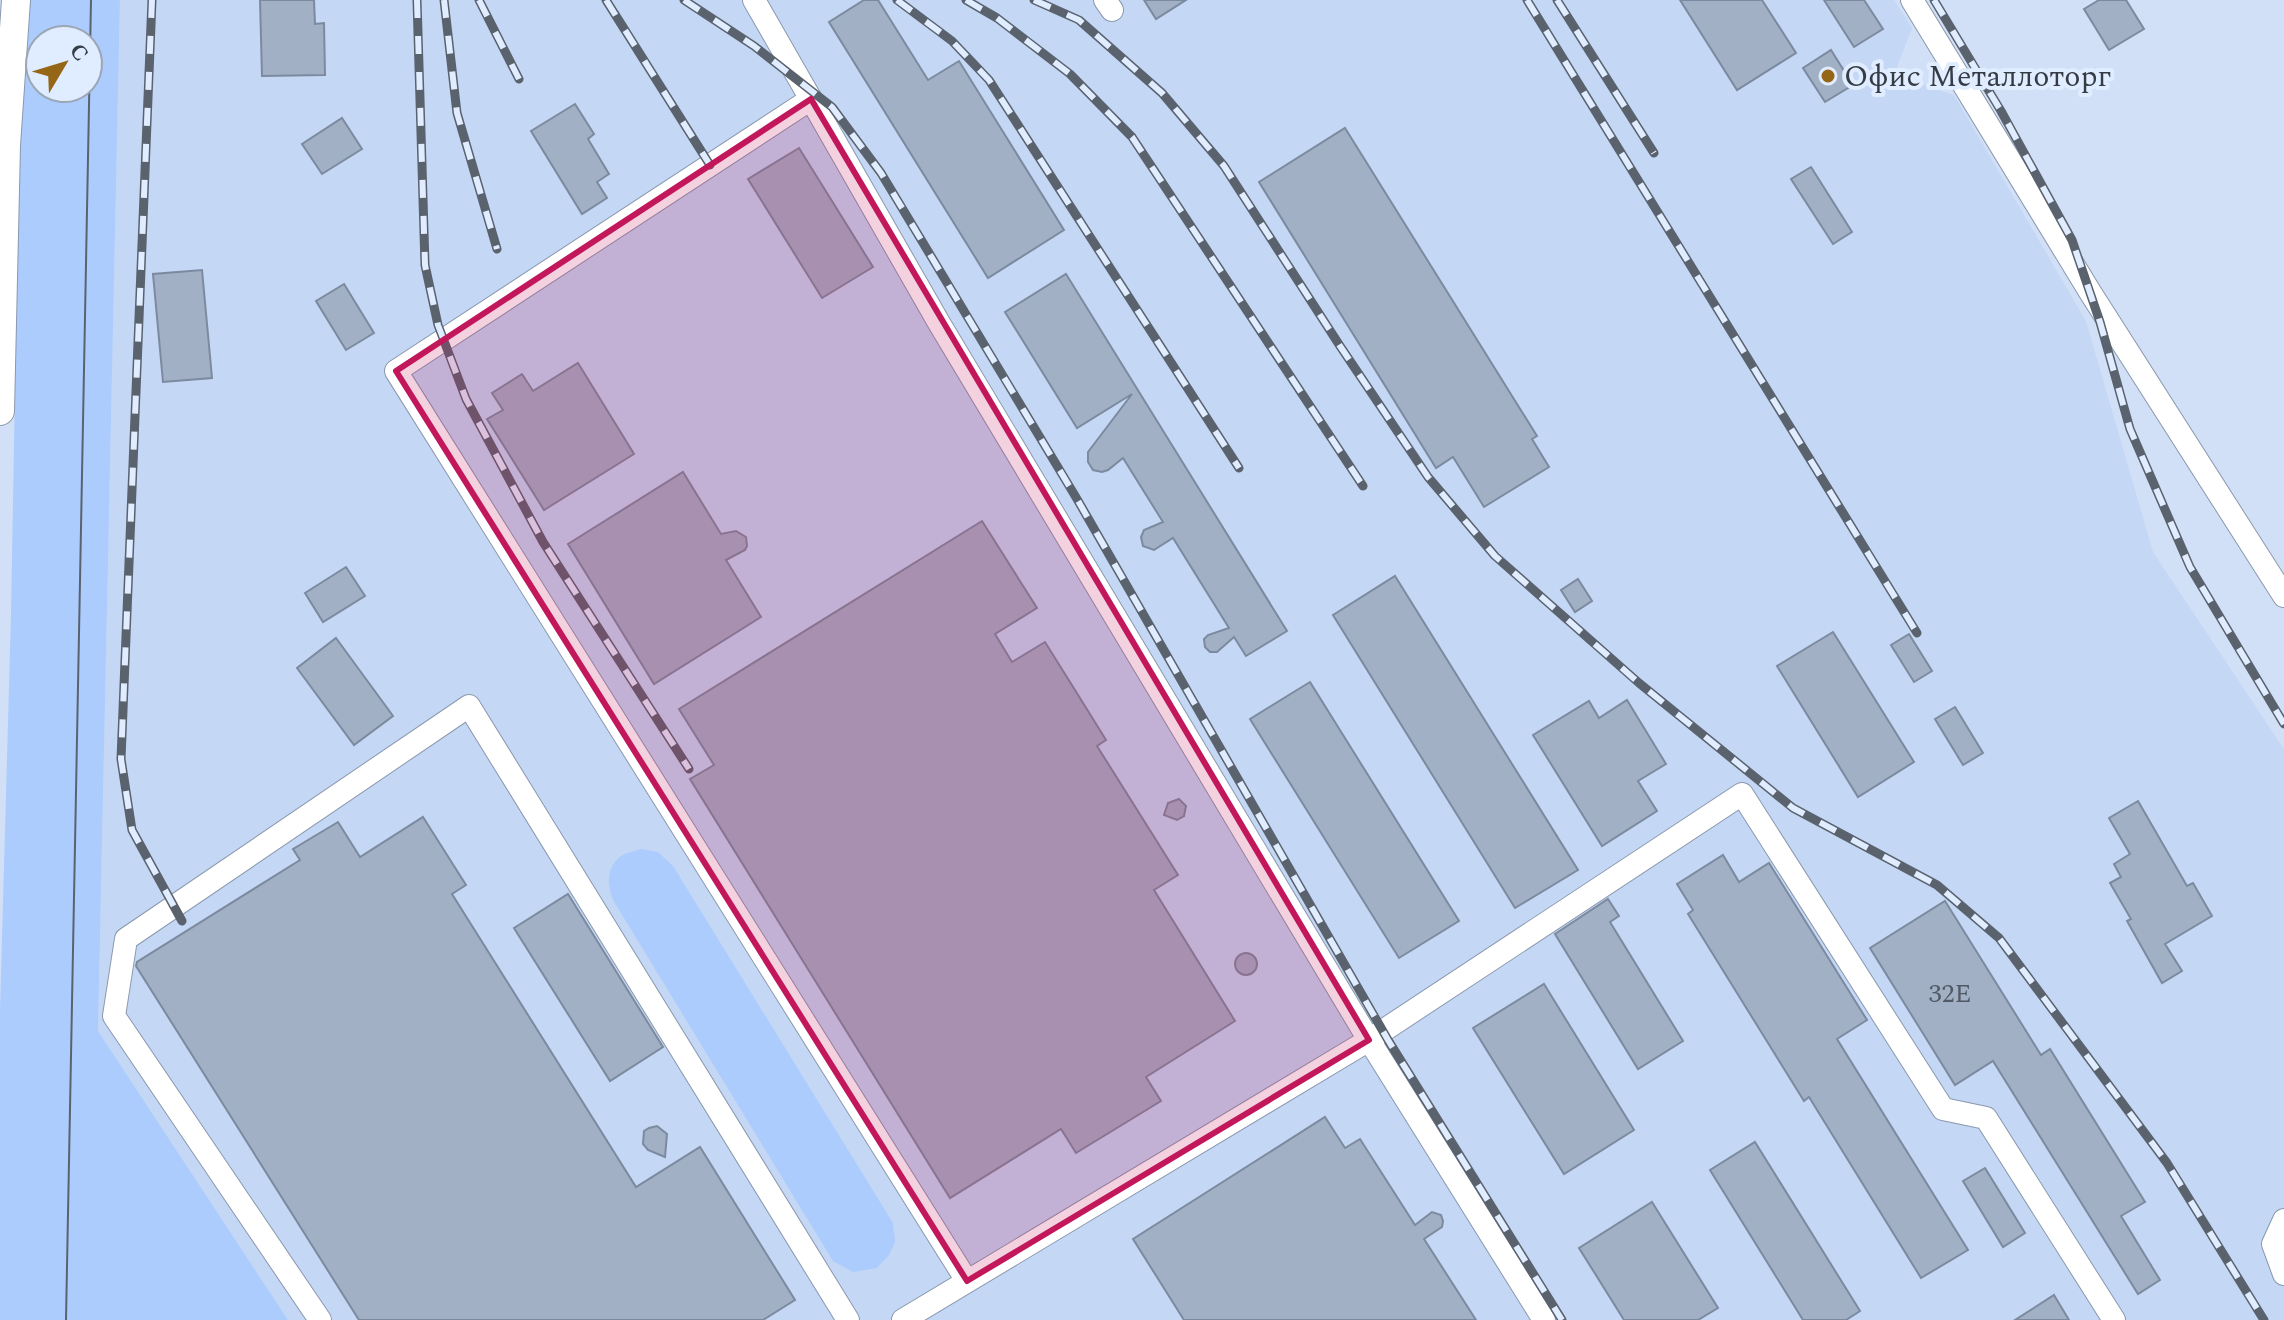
<svg xmlns="http://www.w3.org/2000/svg" width="2284" height="1320" font-family="Spectral,serif">
<style>
.built{fill:#c4d7f4}
.green{fill:#acccfe;fill-rule:evenodd}
.building{fill:#a2b0c6;stroke:#7c8a9f;stroke-width:2}
.lines{fill:none;stroke-linecap:round;stroke-linejoin:round}
.minor-casing{stroke:#8a98ae;stroke-width:24}
.major-casing{stroke:#8a98ae;stroke-width:30}
.minor{stroke:#fff;stroke-width:22}
.major{stroke:#fff;stroke-width:28}
.tram{stroke:#5a626e;stroke-width:2}
.rail-casing{stroke:#5a626e;stroke-width:9}
.rail{stroke:#e0ecff;stroke-width:6;stroke-dasharray:18;stroke-linecap:butt}
.marked{fill:#c2185b;fill-opacity:0.2;stroke:#c2185b;stroke-width:6;stroke-linejoin:round}
.poi-dot{fill:#956615;stroke:#e0ecff;stroke-width:3}
.labels{text-anchor:middle;stroke-width:8;stroke-linejoin:round;paint-order:stroke}
.number-label{font-size:26px;fill:#515965}
.poi-label{font-size:30px;fill:#363c45;stroke:#e0ecff;text-anchor:start}
</style>
<rect width="100%" height="100%" fill="#d1e0f6"/>
<polygon class="built" points="120,0 1894,0 1912,28 1894,75 1954,95 2086,321 2153,552 2284,749 2284,1320 288,1320 98,1031"/>
<g class="green">
<path d="M 22,0 L 120,0 L 98,1031 L 288,1320 L 0,1320 L 0,1011 L 11,615 ZM 40,40 L 88,40 L 88,88 L 40,88 Z"/>
<path d="M 641,849 L 658,852 L 673,866 L 893,1223 L 895,1242 L 889,1255 L 877,1268 L 853,1272 L 833,1261 L 613,900 C 607,885 606,867 621,856 C 626,853 635,851 641,849 Z"/>
</g>
<g class="building">
<polygon points="260,0 314,0 315,24 324,23 325,75 262,76"/>
<polygon points="864,0 878,0 928,80 959,61 1064,230 988,278 829,22"/>
<polygon points="1144,0 1186,0 1156,19"/>
<polygon points="1680,0 1762,0 1796,53 1737,90"/>
<polygon points="1824,0 1864,0 1883,29 1854,47"/>
<polygon points="2099,0 2126,0 2144,29 2109,50 2084,9"/>
<polygon points="1831,50 1853,85 1825,102 1803,68"/>
<polygon points="575,104 594,134 588,139 609,174 597,182 607,198 582,214 531,131"/>
<polygon points="342,118 362,149 322,174 302,144"/>
<polygon points="1345,128 1537,436 1532,439 1549,467 1484,507 1453,457 1436,468 1259,182"/>
<polygon points="799,148 873,267 822,298 748,179"/>
<polygon points="1811,167 1852,232 1833,244 1791,179"/>
<polygon points="202,270 212,378 163,382 153,274"/>
<polygon points="1066,274 1287,631 1246,656 1234,637 1217,652 1210,652 1205,647 1204,639 1208,635 1229,628 1173,538 1154,550 1143,546 1141,537 1144,530 1163,522 1123,458 1108,470 1102,472 1093,470 1088,462 1088,452 1132,394 1077,428 1005,312"/>
<polygon points="344,284 374,333 346,350 316,301"/>
<polygon points="578,363 634,454 544,510 487,419 503,410 492,393 522,374 533,391"/>
<polygon points="683,472 721,534 736,531 746,537 747,546 745,550 726,560 761,617 654,684 568,544"/>
<polygon points="982,521 1037,608 995,634 1012,662 1045,642 1075,690 1106,740 1097,746 1178,875 1154,890 1235,1021 1146,1077 1161,1101 1076,1153 1061,1129 950,1198 690,779 714,765 679,709"/>
<polygon points="346,567 365,596 323,622 305,593"/>
<polygon points="1395,576 1578,870 1515,908 1333,615"/>
<polygon points="1578,579 1592,601 1575,612 1561,590"/>
<polygon points="1833,632 1914,762 1858,797 1777,666"/>
<polygon points="1909,634 1932,671 1914,682 1891,645"/>
<polygon points="336,638 393,716 354,745 297,668"/>
<polygon points="1310,682 1459,921 1399,958 1250,719"/>
<polygon points="1627,700 1666,764 1638,781 1657,811 1602,846 1533,735 1589,701 1599,718"/>
<polygon points="1955,707 1983,753 1963,765 1935,719"/>
<polygon points="1179,799 1186,806 1184,816 1177,820 1164,815 1168,803"/>
<polygon points="2138,801 2187,886 2193,883 2212,916 2165,944 2182,971 2162,983 2127,921 2131,919 2110,883 2121,877 2114,864 2130,854 2109,818"/>
<polygon points="423,817 466,885 452,894 636,1187 700,1147 795,1300 763,1320 359,1320 136,966 137,962 300,860 293,849 338,822 360,857"/>
<polygon points="1723,855 1739,882 1769,863 1867,1020 1837,1039 1968,1250 1921,1278 1809,1097 1804,1101 1688,914 1693,910 1677,884"/>
<polygon points="568,894 663,1047 610,1081 514,928"/>
<polygon points="1608,899 1619,916 1610,922 1683,1041 1638,1069 1555,934"/>
<polygon points="1945,901 2041,1055 2050,1049 2145,1202 2121,1216 2160,1280 2138,1294 1993,1061 1955,1085 1870,948"/>
<circle cx="1246" cy="964" r="11"/>
<polygon points="1544,984 1634,1130 1564,1174 1473,1028"/>
<polygon points="1325,1117 1345,1148 1360,1139 1415,1225 1432,1212 1441,1215 1443,1221 1442,1227 1424,1239 1476,1320 1184,1320 1133,1239"/>
<polygon points="657,1126 667,1134 665,1157 648,1150 643,1144 644,1131 649,1128"/>
<polygon points="1755,1142 1860,1311 1846,1320 1803,1320 1710,1170"/>
<polygon points="1985,1168 2025,1233 2003,1247 1963,1181"/>
<polygon points="1652,1202 1718,1308 1698,1320 1624,1320 1579,1248"/>
<polygon points="2054,1295 2069,1320 2015,1320"/>
</g>
<g class="lines">
<defs>
<g id="minor">
<polyline points="754,0 939,323 1369,1040 1742,794 1943,1109 1986,1118 2114,1320"/>
<polyline points="1105,0 1112,10"/>
<polyline points="1912,0 2090,292 2284,596"/>
<polyline points="811,99 396,371 967,1281"/>
<polyline points="2284,1220 2273,1244 2284,1274"/>
<polyline points="320,1320 114,1016 126,939 469,706 848,1320"/>
<polyline points="903,1320 1369,1040 1544,1320"/>
</g>
<polyline id="major" points="0,411 6,145 16,0"/>
</defs>
<use href="#minor" class="minor-casing"/>
<use href="#major" class="major-casing"/>
<use href="#minor" class="minor"/>
<use href="#major" class="major"/>
<polyline class="tram" points="66,1320 91,0"/>
<defs>
<g id="rail">
<polyline points="152,0 121,759 132,830 182,921"/>
<polyline points="417,0 425,265 438,325 466,399 543,542 689,769"/>
<polyline points="444,0 457,113 497,249"/>
<polyline points="479,0 519,79"/>
<polyline points="606,0 710,165"/>
<polyline points="684,0 754,46 832,107 881,173 1077,499 1388,1040 1562,1320"/>
<polyline points="897,0 952,41 989,80 1239,468"/>
<polyline points="966,0 997,18 1070,74 1132,137 1363,486"/>
<polyline points="1034,0 1079,20 1162,93 1224,166 1340,346 1428,477 1495,556 1639,683 1793,808 1937,885 1999,938 2167,1163 2264,1320"/>
<polyline points="1527,0 1917,633"/>
<polyline points="1557,0 1654,153"/>
<polyline points="1934,0 2001,111 2072,240 2100,322 2130,429 2190,567 2284,724"/>
</g>
</defs>
<use href="#rail" class="rail-casing"/>
<use href="#rail" class="rail"/>
</g>
<path class="marked" d="M 811,99 L 1369,1040 L 967,1281 L 396,371 Z"/>
<circle class="poi-dot" cx="1828" cy="76" r="8"/>
<g class="labels">
<g class="number-label">
<text x="1950" y="1002">32Е</text>
</g>
<g class="poi-label">
<text x="1844" y="86">Офис Металлоторг</text>
</g>
</g>
<g transform="translate(64 64) rotate(52)"><circle r="38" fill="#e0ecff" stroke="#9ca6b5" stroke-width="2"/>
<path d="M0-6L14 30L0 20L-14 30Z" fill="#956615"/>
<text y="-12" font-size="22" font-weight="bold" text-anchor="middle" fill="#363c45">С</text>
</g>
</svg>
